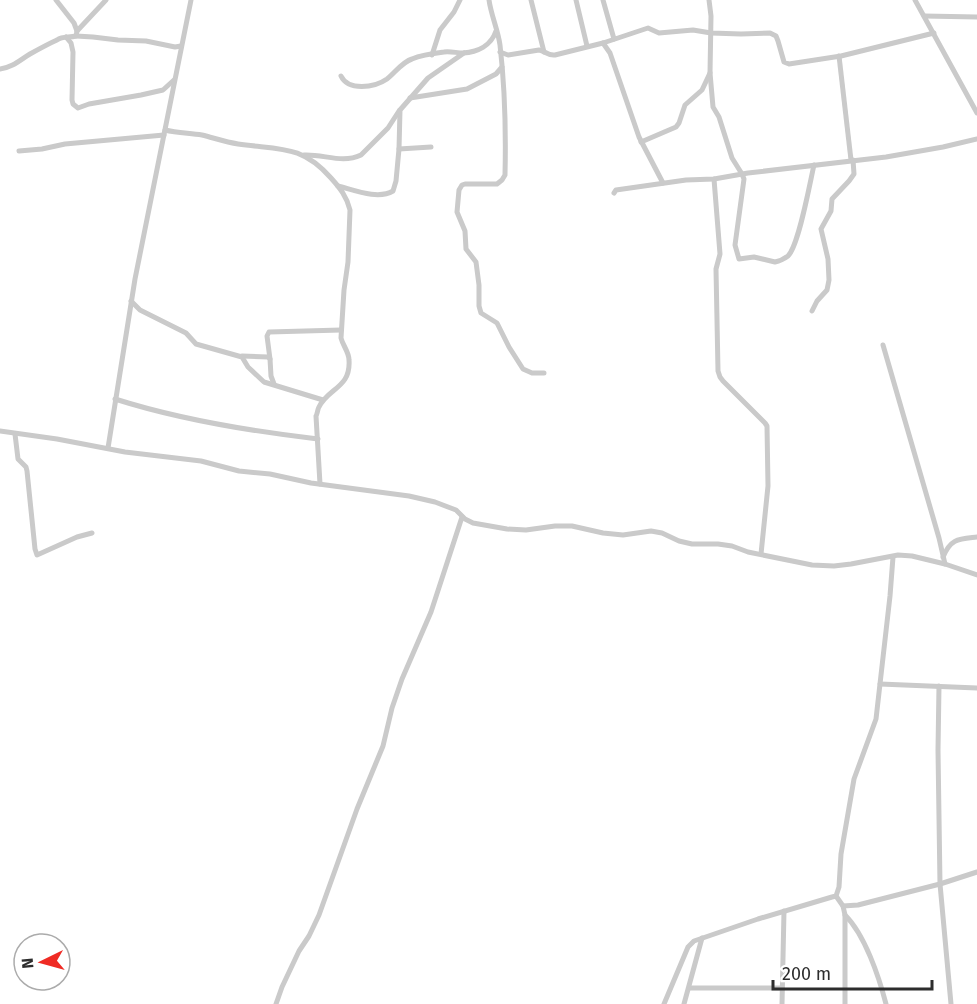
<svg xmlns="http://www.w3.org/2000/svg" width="977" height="1004" font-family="'Fira Sans',sans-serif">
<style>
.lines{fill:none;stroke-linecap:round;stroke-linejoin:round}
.street{stroke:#cacaca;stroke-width:5}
</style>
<rect width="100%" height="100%" fill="#fff"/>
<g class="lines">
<g class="street">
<polyline points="56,0 74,23 77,31"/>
<path d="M 489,0 C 491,15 498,30 500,45 C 505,88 506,132 505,175 L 502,180 L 497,184 L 465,184 L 462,185 L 459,190 L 457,212 L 465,231 L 466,249 L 476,262 L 479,285 L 479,306 L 481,313 L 497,323 L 509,347 L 523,369 L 532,373 L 544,373"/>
<polyline points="531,0 544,52"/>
<polyline points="576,0 587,46"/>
<polyline points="603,0 614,39"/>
<path d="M 709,0 L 711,16 L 710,73 L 713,107 L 719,117 L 732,158 L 742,174 L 744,179 L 735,245 L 739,259 L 754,257 L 775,262 C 780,261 784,259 788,256 C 799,245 810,182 814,165"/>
<polyline points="915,0 977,113"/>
<polyline points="924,16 977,17"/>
<polyline points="76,36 93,37 118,40 146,41 175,47 181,46"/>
<polyline points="66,37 71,43 73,52 72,100 73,104 78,108 89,104 141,95 163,90 174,80"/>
<polyline points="603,43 610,53 639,137 663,183"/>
<path d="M 500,52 L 508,55 L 539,50 C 545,51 548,56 555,55 L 603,43 L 648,28 L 659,33 L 693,30 L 711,33 L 741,34 L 770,33 L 776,36 L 778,41 L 784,62 L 789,64 L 841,56 L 934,33"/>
<polyline points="432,55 440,30 454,12 460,0"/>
<polyline points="839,56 851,160"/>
<path d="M 0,69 C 13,67 20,60 30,54 C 39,49 48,44 57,40 C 63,36 69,38 76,36 L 77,31 L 106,0"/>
<path d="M 341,76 C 348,91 374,88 387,79 C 395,73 402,62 412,59 C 419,56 436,53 444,52 C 450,51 457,53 463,53 C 477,52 491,46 496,31"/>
<polyline points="410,98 467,89 496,74 502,67"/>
<path d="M 165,130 C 177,133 189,133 202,135 C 214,138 226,142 238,144 C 279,150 301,144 331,178 C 340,188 347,197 350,210 L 348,262 L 344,290 L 341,338 C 343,346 349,352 349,360 C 351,388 328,388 319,407 C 318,408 317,415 316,416 L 320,484"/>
<polyline points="641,142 676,127 679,123 685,105 702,90 710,73"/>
<polyline points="399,149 431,147"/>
<polyline points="19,151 42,149 65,144 164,135"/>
<path d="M 304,155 C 324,154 342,164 361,155 L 388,128 L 399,111"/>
<polyline points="714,179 720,254 716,269 718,371 720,377 723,381 765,423 767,426 768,486 761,554"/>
<path d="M 338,186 C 354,190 378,200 393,191 L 396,181 L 399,149 L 400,110 L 428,78 L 464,53"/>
<polyline points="614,193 616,190 686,180 714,179 748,173 886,157 943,147 977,139"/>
<polyline points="131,301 140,310 186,333 196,344 242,357 248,367 264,382 323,400"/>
<polyline points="812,311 817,301 827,290 829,280 828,259 821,229 831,211 832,199 849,181 854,174 853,160"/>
<polyline points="883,345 939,538 945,564"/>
<polyline points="242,356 268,357 270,359 271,376 274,384"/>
<polyline points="270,359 267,336 269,332 341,330"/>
<path d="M 115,399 C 181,420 249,431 318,439"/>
<polyline points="0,431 57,439 125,452 201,461 239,471 270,474 311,483 409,496 435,502 456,510 465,519 473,523 507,529 526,530 555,526 572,526 603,533 623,535 651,531 662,533 679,541 692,544 718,544 732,546 748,552 812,565 834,566 851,564 898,555 912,556 945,564 977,575"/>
<polyline points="15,434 18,459 26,467 27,471 35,549 37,555 77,537 92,533"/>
<polyline points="108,448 135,279 191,0"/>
<path d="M 943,557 C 951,538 959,539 977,537"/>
<polyline points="880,684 977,688"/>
<polyline points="939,686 938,750 940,884 951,1004"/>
<polyline points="836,896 843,906 845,915 845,1004"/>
<polyline points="843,906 858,905 940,884 977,872"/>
<path d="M 845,915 C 865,935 879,977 886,1004"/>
<polyline points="689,988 782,988"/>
<polyline points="276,1004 282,987 299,951 309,936 319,915 357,809 383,746 392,708 402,679 431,612 462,517"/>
<polyline points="664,1004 688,947 694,941 758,919 832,897 836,896 839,887 841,854 854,779 876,719 890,596 893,557"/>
<polyline points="684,1004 702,938"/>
<polyline points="782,1004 784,911"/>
</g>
</g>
<g transform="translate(42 962) rotate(265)"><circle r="28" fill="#ffffff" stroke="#ababab" stroke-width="1.5"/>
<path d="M0-4.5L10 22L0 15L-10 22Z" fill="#ef2b24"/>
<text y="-9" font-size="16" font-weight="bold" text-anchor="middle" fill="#2d2d2d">N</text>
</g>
<path d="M773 980v9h159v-9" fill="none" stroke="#2d2d2d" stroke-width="3"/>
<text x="782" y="980" font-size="18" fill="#2d2d2d" stroke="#ffffff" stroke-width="4.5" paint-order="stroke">200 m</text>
</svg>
